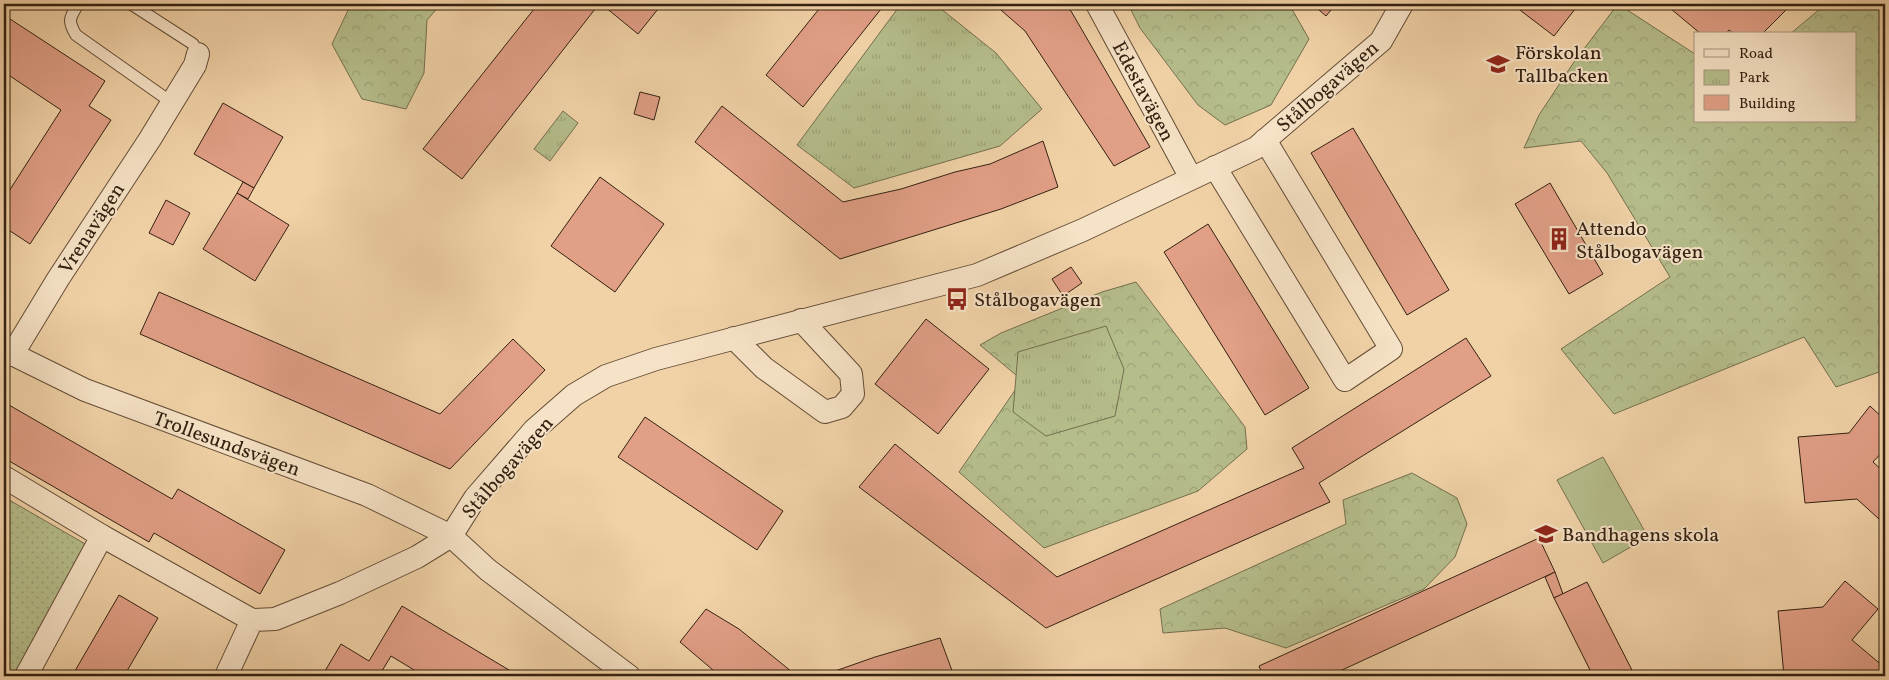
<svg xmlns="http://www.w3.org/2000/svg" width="1889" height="680" font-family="Vollkorn,serif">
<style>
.grass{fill:url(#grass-dots);stroke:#746f4e}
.forest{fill:url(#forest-crowns);stroke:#746f4e}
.park{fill:url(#park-tufts);stroke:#746f4e}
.pitch{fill:#b5bd8b;stroke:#746f4e}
.building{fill:#e19f86;stroke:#342111}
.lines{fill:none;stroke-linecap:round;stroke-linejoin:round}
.service-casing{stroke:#634d36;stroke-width:13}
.minor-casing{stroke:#634d36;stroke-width:24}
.service{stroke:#f6e2c6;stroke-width:11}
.minor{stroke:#f6e2c6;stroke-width:22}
.labels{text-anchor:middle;stroke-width:4;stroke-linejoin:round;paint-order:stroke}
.poi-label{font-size:20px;fill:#342111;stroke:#f6e2c6;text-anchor:start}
.street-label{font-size:20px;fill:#342111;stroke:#f6e2c6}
</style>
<defs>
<pattern id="grass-dots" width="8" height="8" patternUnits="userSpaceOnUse" patternTransform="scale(1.25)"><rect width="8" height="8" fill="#b5bd8b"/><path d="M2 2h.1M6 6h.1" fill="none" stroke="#9ca277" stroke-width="1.8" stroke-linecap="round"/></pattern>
<pattern id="forest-crowns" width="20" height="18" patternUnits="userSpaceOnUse" patternTransform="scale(1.25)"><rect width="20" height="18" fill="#b5bd8b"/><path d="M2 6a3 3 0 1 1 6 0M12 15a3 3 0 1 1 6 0" fill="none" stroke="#9ca277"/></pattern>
<pattern id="park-tufts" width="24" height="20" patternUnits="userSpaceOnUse" patternTransform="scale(1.25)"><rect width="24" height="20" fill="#b5bd8b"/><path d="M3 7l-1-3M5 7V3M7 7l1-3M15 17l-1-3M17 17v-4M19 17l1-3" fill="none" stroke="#9ca277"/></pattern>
</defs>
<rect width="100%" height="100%" fill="#f1d2a7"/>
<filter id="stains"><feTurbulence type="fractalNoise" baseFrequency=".004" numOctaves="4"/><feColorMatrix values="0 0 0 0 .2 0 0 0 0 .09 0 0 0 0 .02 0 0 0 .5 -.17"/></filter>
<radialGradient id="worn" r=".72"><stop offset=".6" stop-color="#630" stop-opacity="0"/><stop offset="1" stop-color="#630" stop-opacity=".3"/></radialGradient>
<polygon class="grass" points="4,497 87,545 17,676 4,676"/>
<g class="forest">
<polygon points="351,4 441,4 427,20 424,73 406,109 362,99 332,44"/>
<polygon points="1128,4 1289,4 1309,39 1271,105 1225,125 1198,105 1140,28"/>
<polygon points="1618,4 1695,54 1695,121 1855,121 1855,34 1790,34 1826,4 1885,4 1885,370 1836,387 1804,337 1614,414 1561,349 1670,277 1607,173 1581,141 1524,148 1539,115 1574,62"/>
<polygon points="1136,282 1245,427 1247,449 1198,491 1044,548 959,472 1022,380 980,345 1001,333 1102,292"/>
<polygon points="1412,473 1457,498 1467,524 1455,557 1424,589 1286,648 1225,628 1163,633 1160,609 1346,524 1343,500"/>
</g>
<g class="park">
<polygon points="901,4 935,4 996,53 1042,109 1000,146 854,188 797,145"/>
<polygon points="563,111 578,123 550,161 534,149"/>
<polygon points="1106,326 1124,369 1115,416 1046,436 1013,412 1018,352"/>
</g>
<polygon class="pitch" points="1603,457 1648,537 1603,563 1557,480"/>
<g class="building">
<polygon points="538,4 599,4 462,179 423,149"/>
<polygon points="608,4 662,4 638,34 605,7"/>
<polygon points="823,4 885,4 803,107 766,75"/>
<polygon points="994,4 1062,4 1071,11 1150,147 1114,166 1025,31"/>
<polygon points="1312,4 1336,4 1326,16"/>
<polygon points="1512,4 1579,4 1554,36"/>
<polygon points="1665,4 1733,5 1792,4 1762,34 1734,34 1729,30 1726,34 1701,34"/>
<polygon points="7,17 105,81 89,106 111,120 30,244 4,227 4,199 61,110 4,72 4,23"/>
<polygon points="640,92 660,97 654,120 634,114"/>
<polygon points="223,103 283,137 254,188 194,154"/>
<polygon points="722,106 843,202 901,189 955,172 990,164 1043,141 1058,187 1001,209 840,259 695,142"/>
<polygon points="1353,128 1449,290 1407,315 1311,153"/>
<polygon points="600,177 664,224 615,292 551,246"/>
<polygon points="243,182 254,188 248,199 237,193"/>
<polygon points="1550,183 1603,274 1569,294 1515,204"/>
<polygon points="237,193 289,225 255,281 203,249"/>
<polygon points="166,200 190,213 173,245 149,233"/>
<polygon points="1208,224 1309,388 1265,415 1164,252"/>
<polygon points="1071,267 1082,283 1063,296 1052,279"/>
<polygon points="159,292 440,414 513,339 545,370 450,469 140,334"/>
<polygon points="926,319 989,369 938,434 875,384"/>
<polygon points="1466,338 1491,376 1319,483 1330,502 1046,628 859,487 895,444 1057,577 1304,468 1292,448"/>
<polygon points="9,405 172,499 178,489 285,550 260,594 154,533 149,542 4,458 4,415"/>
<polygon points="1870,406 1885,420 1885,449 1873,462 1885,473 1885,514 1879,519 1857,499 1805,503 1798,437 1849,433"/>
<polygon points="645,417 783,511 757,550 618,457"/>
<polygon points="1539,538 1555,572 1329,676 1263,676 1259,666"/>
<polygon points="1555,572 1563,594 1554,598 1545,577"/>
<polygon points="1845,581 1878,609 1852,640 1884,667 1876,676 1784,676 1778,611 1823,607"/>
<polygon points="1587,582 1635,676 1593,676 1554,598"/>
<polygon points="119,595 158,618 124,676 72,676"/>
<polygon points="402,606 519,676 424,676 391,656 379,676 322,676 341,644 369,661"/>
<polygon points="706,609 739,629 797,676 720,676 680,642"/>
<polygon points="940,638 954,676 821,676 875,657"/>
</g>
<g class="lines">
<defs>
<g id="service">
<path d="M 78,4 C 70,18 67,20 76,35 L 171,102"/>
<polyline points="131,4 193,44 198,54"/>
</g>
<g id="minor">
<polyline points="1097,4 1191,178"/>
<polyline points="1215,167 1345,380 1391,349 1265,140"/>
<polyline points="734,338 764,368 825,412 842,407 853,394 851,374 801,320"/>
<polyline points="4,350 85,390 367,495 451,536 488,570 629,676"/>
<polyline points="12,355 58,279 150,139 195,65 198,54"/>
<polyline points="4,477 102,536 26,676"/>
<polyline points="102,536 252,620"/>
<polyline points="226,676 252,620 275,619 340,593 417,557 451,536 475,498 534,430 574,395 606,376 656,359 713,344 977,275 1083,230 1256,148 1381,41 1402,4"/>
</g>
</defs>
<use href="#service" class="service-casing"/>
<use href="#minor" class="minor-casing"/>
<use href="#service" class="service"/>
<use href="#minor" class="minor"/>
</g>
<defs>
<symbol id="school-bare" viewBox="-9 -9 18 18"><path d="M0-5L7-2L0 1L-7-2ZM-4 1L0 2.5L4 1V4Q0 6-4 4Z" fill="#8f2418" stroke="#f6e2c6" stroke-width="2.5" paint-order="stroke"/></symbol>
<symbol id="building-bare" viewBox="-9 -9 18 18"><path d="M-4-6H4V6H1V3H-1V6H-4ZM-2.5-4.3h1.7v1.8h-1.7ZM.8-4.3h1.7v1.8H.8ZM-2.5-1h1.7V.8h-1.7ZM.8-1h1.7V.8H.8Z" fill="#8f2418" stroke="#f6e2c6" stroke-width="2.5" paint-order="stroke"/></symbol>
<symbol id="bus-bare" viewBox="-9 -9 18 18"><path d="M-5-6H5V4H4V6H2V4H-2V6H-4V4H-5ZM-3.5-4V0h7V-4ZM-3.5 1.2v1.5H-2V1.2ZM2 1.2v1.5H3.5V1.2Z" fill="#8f2418" stroke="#f6e2c6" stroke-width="2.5" paint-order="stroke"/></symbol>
</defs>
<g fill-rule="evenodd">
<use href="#school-bare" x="1482" y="48" width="32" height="32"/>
<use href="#building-bare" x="1543" y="223" width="32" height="32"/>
<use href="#bus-bare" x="941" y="283" width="32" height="32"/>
<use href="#school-bare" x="1530" y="518" width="32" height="32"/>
</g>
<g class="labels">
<g class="poi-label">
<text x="1515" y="59">Förskolan<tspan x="1515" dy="23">Tallbacken</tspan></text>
<text x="1576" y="235">Attendo<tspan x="1576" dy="23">Stålbogavägen</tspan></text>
<text x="974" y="306">Stålbogavägen</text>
<text x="1562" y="541">Bandhagens skola</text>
</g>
<g class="street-label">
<text transform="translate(1327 86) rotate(-41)" y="7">Stålbogavägen</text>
<text transform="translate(1144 91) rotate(62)" y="7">Edestavägen</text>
<text transform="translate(91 228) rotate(-57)" y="7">Vrenavägen</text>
<text transform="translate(227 443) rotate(20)" y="7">Trollesundsvägen</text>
<text transform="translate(507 467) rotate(-49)" y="7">Stålbogavägen</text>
</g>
</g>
<rect width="1889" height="680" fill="none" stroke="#f1d2a7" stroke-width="20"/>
<rect x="5" y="5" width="1879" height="670" fill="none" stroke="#342111" stroke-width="2.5"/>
<rect x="10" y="10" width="1869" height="660" fill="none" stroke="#342111"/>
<rect x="1694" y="32" width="162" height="90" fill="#f6e2c6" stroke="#a8957e"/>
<rect x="1704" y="49" width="25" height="8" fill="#f6e2c6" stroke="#a8957e"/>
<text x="1739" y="58" font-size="15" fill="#342111">Road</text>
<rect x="1704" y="70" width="25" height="15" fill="url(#park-tufts)" stroke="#a8957e"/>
<text x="1739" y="82" font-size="15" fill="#342111">Park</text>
<rect x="1704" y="95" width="25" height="15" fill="#e19f86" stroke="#a8957e"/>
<text x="1739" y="108" font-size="15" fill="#342111">Building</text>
<rect width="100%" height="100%" filter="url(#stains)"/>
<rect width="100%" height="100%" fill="url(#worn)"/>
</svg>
